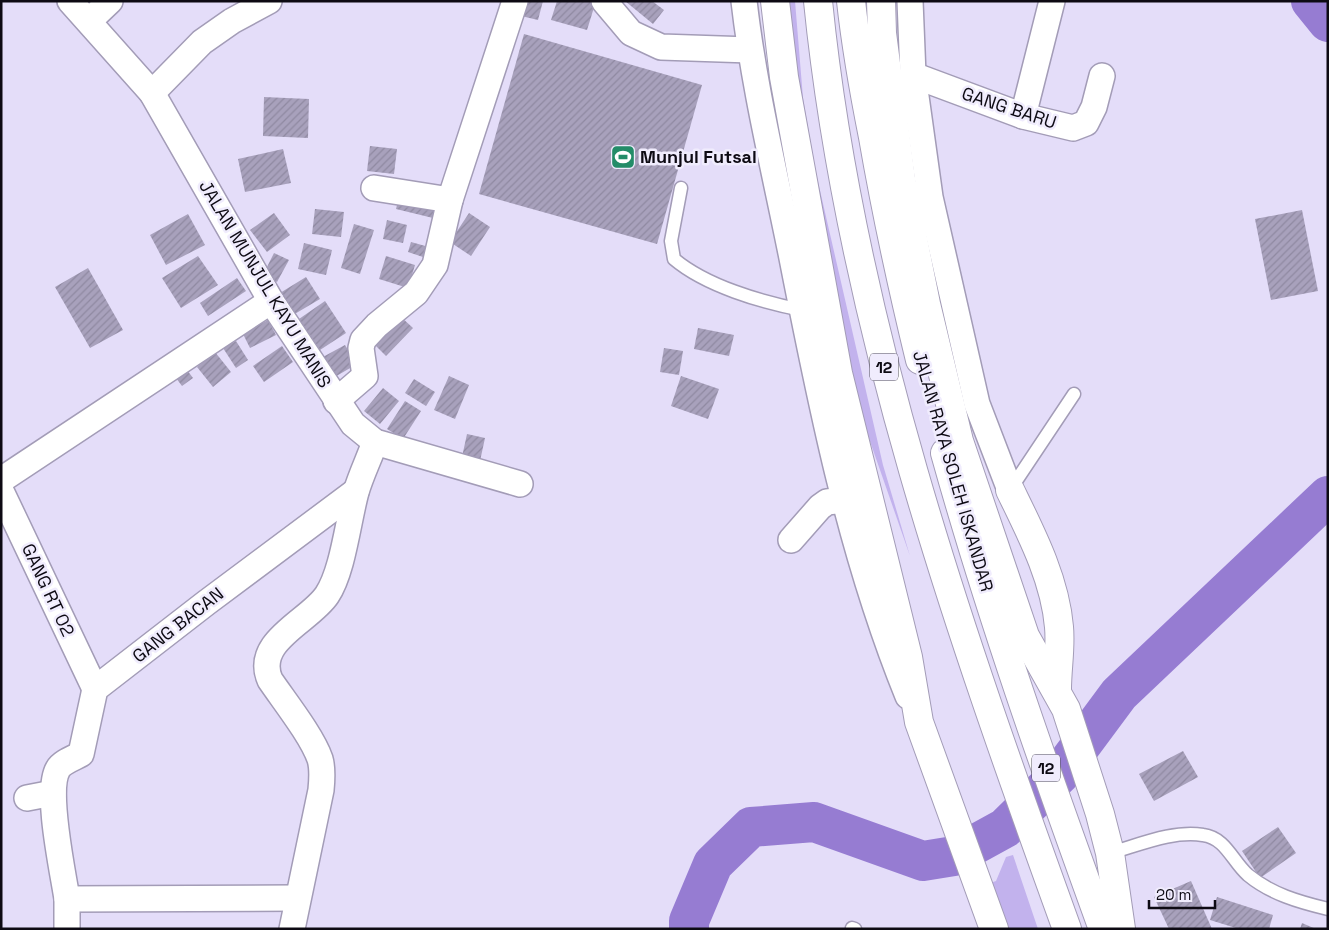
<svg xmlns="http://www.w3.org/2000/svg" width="1329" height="930" font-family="'Space Grotesk',sans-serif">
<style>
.grass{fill:#c2b2ed}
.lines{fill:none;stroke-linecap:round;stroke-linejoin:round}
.river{stroke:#967cd2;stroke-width:40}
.building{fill:url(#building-hatch)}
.lane-casing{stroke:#a39cb7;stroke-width:15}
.street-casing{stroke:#a39cb7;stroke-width:28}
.highway-casing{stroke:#a39cb7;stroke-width:30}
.lane{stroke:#fff;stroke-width:12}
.street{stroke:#fff;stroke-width:25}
.highway{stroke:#fff;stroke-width:28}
.labels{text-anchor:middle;stroke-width:5;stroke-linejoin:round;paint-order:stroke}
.shield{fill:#f0ecfd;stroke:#514e59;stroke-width:1}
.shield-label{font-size:16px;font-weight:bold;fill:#0d0a13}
.street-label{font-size:18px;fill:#0d0a13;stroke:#f0ecfd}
.poi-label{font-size:18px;font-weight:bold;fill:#0d0a13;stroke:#f0ecfd;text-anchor:start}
</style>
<defs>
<pattern id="building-hatch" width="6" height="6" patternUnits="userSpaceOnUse" patternTransform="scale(1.25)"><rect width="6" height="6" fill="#a8a1bc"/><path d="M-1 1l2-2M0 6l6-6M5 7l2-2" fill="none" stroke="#8f89a1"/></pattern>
</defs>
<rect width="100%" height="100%" fill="#e4ddf9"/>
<g class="grass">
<polygon points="769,1 795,1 803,98 816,173 883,465 910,556 857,404"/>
<polygon points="1013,855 1038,929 1007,929 987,884 996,881 1006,857"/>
</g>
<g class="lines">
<g class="river">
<polyline points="1311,1 1328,22"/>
<polyline points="689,929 689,921 713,864 751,827 814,822 923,861 954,856 1005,828 1059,775 1119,694 1328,496"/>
</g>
</g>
<g class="building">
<polygon points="520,1 543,1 538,20 517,15"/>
<polygon points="557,1 596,1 587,30 551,20"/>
<polygon points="625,1 652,1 664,10 653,24"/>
<polygon points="524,34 702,85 657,244 479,194"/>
<polygon points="264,97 309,99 308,138 263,136"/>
<polygon points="370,146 397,149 394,174 367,171"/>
<polygon points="283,149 291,183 245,192 238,159"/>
<polygon points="399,197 436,206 433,218 396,209"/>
<polygon points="315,209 344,212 341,237 312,234"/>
<polygon points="1302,210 1318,291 1271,300 1255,219"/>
<polygon points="274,213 290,235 267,252 250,230"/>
<polygon points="469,213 490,227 471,256 450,242"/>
<polygon points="188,214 205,245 166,265 150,235"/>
<polygon points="387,220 407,225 403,243 383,239"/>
<polygon points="354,224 374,230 360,274 341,268"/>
<polygon points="411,242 429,247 426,258 408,252"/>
<polygon points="304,243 332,250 326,275 298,269"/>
<polygon points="274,253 289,260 277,282 263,275"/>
<polygon points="198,256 218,285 181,308 162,278"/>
<polygon points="386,256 415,265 408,288 379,279"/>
<polygon points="88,268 123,330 90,348 55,287"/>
<polygon points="306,277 320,299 293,315 280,293"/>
<polygon points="237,278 246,291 208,316 200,303"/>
<polygon points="325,301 346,333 320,350 299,319"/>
<polygon points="400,316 413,328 386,356 374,344"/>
<polygon points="268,320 276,335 250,348 243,334"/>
<polygon points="698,328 734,335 729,356 694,349"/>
<polygon points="236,341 248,360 236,368 223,348"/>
<polygon points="345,345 357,364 333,378 321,358"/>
<polygon points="282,346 293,362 264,382 253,366"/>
<polygon points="664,348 683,351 679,375 660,372"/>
<polygon points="215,352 231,372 213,387 197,367"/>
<polygon points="184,366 193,378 182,386 173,374"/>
<polygon points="449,376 469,385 455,419 434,410"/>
<polygon points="681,376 719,389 708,419 671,406"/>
<polygon points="414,379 435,392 426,406 405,393"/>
<polygon points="383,388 399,401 380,424 364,411"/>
<polygon points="405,401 421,411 403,439 387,429"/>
<polygon points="467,434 485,438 480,461 462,457"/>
<polygon points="1183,751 1198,777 1154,801 1139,774"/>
<polygon points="1278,827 1296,853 1260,878 1242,851"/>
<polygon points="1191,881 1212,929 1169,929 1154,897"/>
<polygon points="1217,897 1273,915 1269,929 1239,929 1210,920"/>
<polygon points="1302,923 1316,929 1300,929"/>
</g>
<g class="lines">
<defs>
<g id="lane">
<path d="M 681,188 L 671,241 L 674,259 C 706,286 761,302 802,310"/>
<polyline points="1010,490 1074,394"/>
<path d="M 1110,853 C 1139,845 1173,830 1203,835 C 1226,838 1232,861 1248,875 C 1271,894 1299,902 1328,909"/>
<polyline points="852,928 855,929"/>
</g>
<g id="street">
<polyline points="70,1 152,93 271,301 353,424 375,442 520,484"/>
<polyline points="604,1 631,33 661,47 750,50"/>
<path d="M 744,1 C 754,88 775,173 792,258 C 821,406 851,556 908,696"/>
<polyline points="910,1 913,75 930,197 977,404 1010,490"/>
<polyline points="89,21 110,1"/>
<polyline points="913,75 1023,116 1073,128 1086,123 1094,107 1102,76"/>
<polyline points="152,93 202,42 232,21 269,1"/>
<polyline points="1023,116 1052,1"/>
<polyline points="374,188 450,200"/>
<polyline points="336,401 365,376 361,348 363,340 377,325 416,293 435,265 450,200 515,1"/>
<polyline points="1,480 271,301"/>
<polyline points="1,491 95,689"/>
<polyline points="791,540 820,507 827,502 844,500"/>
<polyline points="27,798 53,793"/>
<path d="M 296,898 L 67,899 C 63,872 45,791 58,769 C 62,762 74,758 81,754 L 95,689 L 206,603 L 356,491"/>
<polyline points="67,899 67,929"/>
<path d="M 292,929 L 321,790 C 322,780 323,769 320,759 C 312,736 285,702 270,680 C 253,641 310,621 327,595 C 343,571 348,521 356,492 C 361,475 369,459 375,442"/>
</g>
<g id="highway">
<polyline points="775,1 784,77 838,373 908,657 919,722 994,929"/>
<path d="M 818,1 C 850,321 958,628 1067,929"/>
<path d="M 851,1 C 856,47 864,92 873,137 C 886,212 902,286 920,360"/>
<polyline points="881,1 882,33 901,179 926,304 959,441 1025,636 1066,709 1100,814 1110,853 1121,929"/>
<path d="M 945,453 C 990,614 1046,772 1103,929"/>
<path d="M 1010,490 C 1031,533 1055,579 1059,627 C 1061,647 1057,669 1057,689"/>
</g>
</defs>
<use href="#lane" class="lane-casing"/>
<use href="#street" class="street-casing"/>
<use href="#highway" class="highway-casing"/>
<use href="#lane" class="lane"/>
<use href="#street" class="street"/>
<use href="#highway" class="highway"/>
</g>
<defs>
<symbol id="stadium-square" viewBox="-11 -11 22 22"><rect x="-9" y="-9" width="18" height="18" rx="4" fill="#238c68" stroke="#f0ecfd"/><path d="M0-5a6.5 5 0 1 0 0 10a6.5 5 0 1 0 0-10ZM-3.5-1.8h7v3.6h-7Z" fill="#fff"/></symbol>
</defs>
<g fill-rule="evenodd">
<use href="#stadium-square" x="609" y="143" width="28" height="28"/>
</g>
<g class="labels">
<g class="shield">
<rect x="870" y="353.5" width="28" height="27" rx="4"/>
<rect x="1032" y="754.5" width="28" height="27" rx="4"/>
</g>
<g class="shield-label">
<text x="884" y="373">12</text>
<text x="1046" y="774">12</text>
</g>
<g class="street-label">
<text transform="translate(1009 108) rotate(18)" y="6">GANG BARU</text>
<text transform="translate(265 284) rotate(59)" y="6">JALAN MUNJUL KAYU MANIS</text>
<text transform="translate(953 471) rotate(74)" y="6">JALAN RAYA SOLEH ISKANDAR</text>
<text transform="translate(48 590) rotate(65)" y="6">GANG RT 02</text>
<text transform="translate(178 625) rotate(-38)" y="6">GANG BACAN</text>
</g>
<g class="poi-label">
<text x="640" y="163">Munjul Futsal</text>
</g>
</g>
<rect width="1329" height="930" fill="none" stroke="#0d0a13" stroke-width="5"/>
<path d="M1149 900v8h66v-8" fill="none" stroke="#0d0a13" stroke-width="2.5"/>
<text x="1156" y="900" font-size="15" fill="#0d0a13" stroke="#f0ecfd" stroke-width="4" paint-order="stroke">20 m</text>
</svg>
